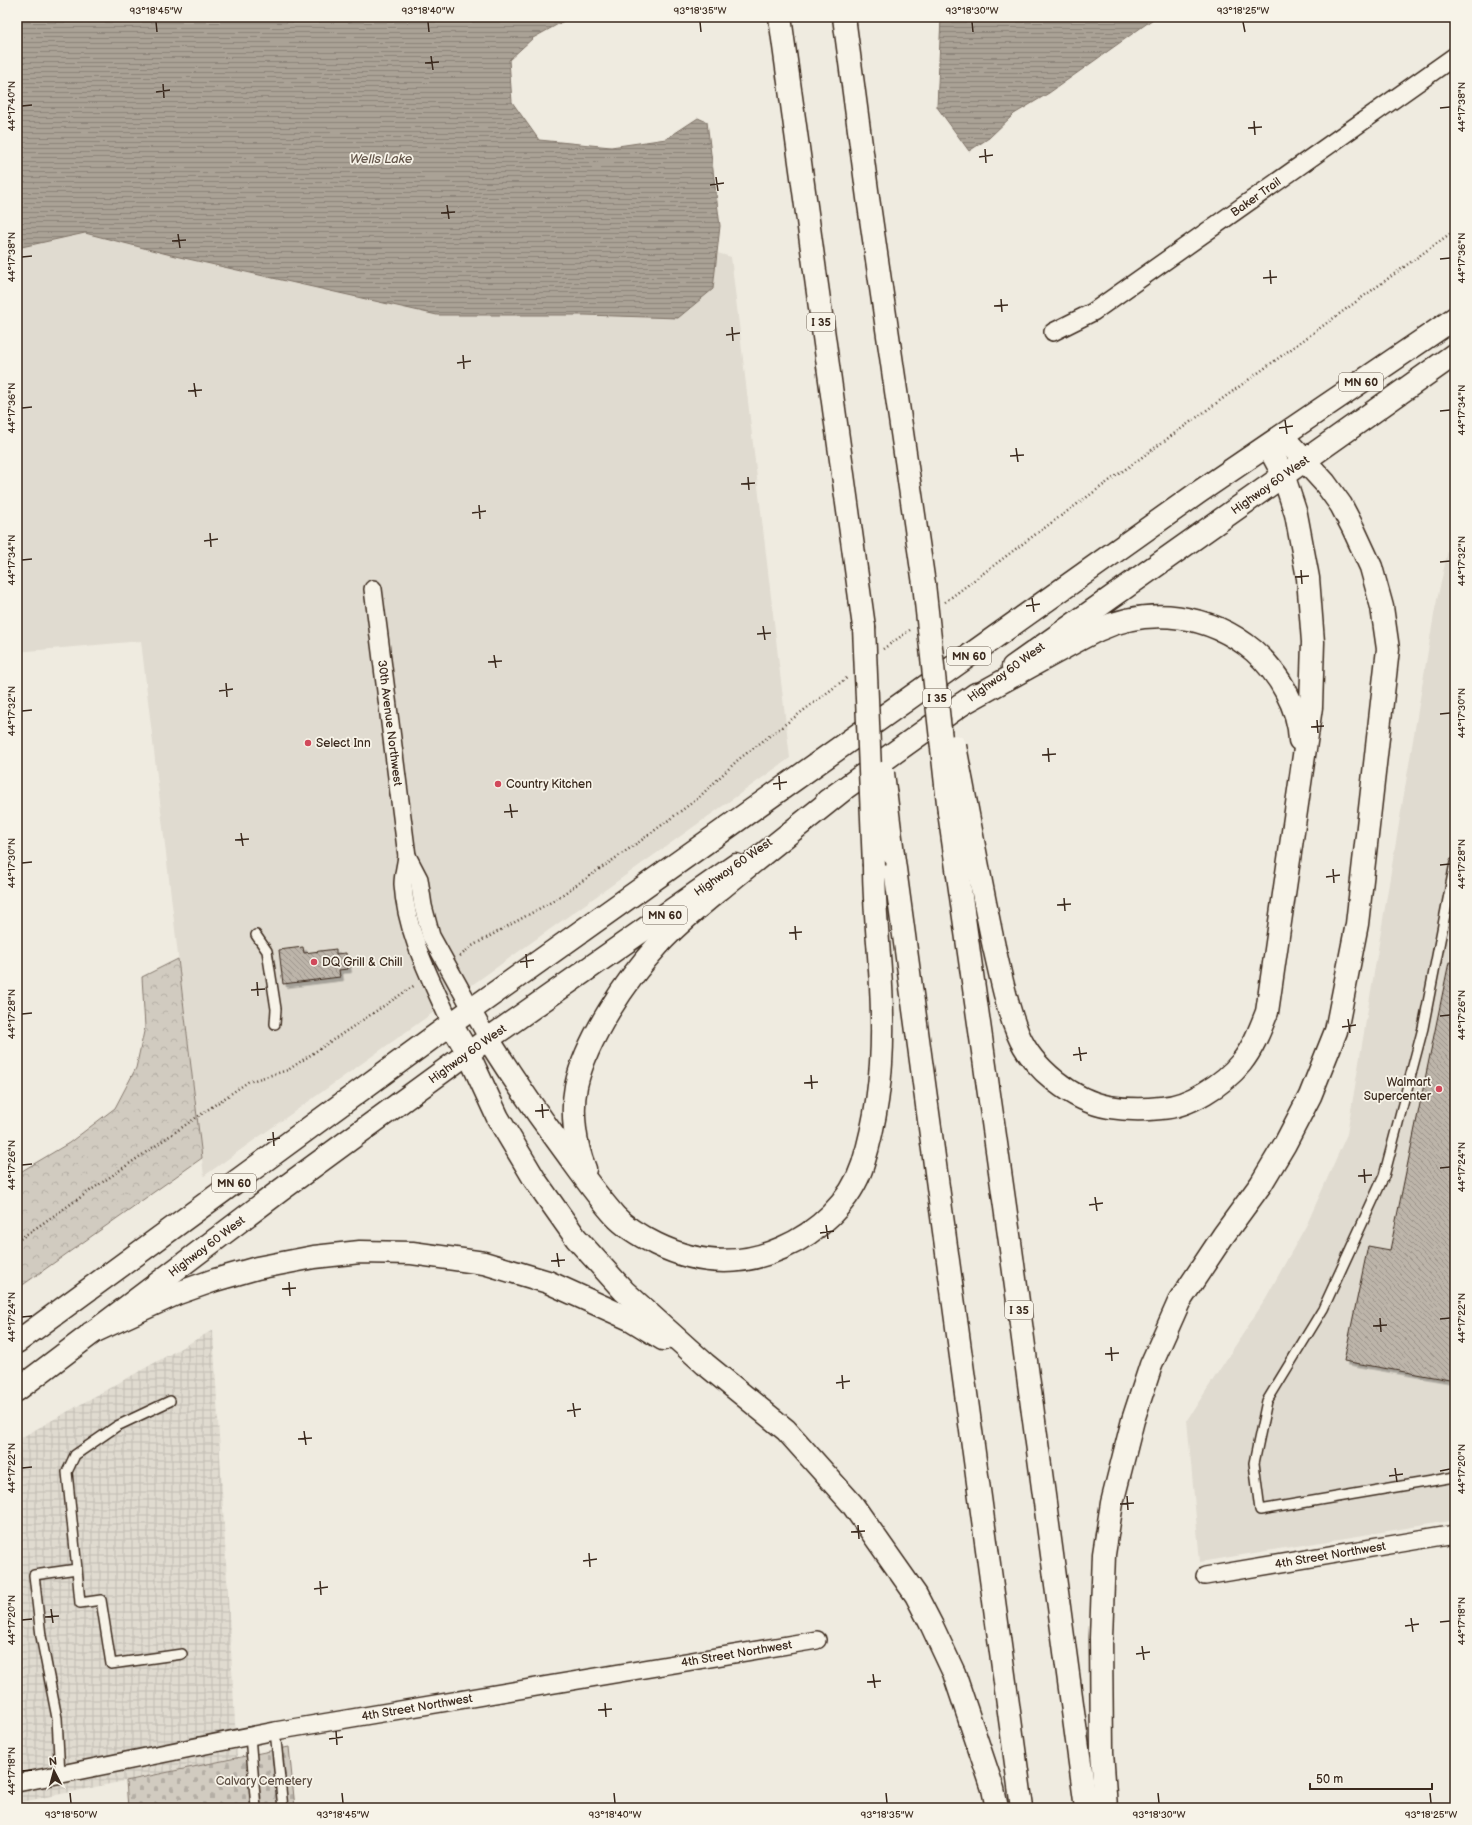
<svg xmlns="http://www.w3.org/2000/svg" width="1472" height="1825" font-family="'Balsamiq Sans',sans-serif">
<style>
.built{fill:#e0dbd0}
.industrial{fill:url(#industrial-grid)}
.forest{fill:url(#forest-crowns);stroke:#867a6f}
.cemetery{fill:url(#cemetery-stones);stroke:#867a6f}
.water{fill:url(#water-rules);stroke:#7e7266}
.building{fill:url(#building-back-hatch);stroke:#3b2a1e;filter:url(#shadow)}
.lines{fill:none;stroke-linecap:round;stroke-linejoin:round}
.service-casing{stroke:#3b2a1e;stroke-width:12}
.minor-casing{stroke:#3b2a1e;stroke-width:20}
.primary-casing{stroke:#3b2a1e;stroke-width:25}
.motorway-casing{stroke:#3b2a1e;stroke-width:25}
.path{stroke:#3b2a1e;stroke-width:2.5;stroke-dasharray:1 3;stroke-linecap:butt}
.service{stroke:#f7f3e8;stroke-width:9}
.minor{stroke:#f7f3e8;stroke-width:17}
.primary{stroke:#f7f3e8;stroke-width:22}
.motorway{stroke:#f7f3e8;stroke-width:22}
.motorway-bridge-casing{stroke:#3b2a1e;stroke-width:25;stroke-linecap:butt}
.motorway-bridge{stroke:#f7f3e8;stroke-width:22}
.ticks{fill:none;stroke:#3b2a1e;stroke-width:1.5}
.poi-dot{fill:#d1495b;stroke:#f7f3e8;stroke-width:1.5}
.labels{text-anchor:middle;stroke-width:3.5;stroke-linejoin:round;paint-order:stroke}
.shield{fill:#f7f3e8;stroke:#73665b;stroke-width:1}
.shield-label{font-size:11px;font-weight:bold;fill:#3b2a1e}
.street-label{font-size:12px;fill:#3b2a1e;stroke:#f7f3e8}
.poi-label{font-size:12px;fill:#3b2a1e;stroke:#f7f3e8;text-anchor:start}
.park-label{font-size:12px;fill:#605246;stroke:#f7f3e8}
.water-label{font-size:13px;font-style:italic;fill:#625448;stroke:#f7f3e8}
.neatline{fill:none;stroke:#3b2a1e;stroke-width:1.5}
.ticks-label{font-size:10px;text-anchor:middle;fill:#3b2a1e}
</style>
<defs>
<pattern id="industrial-grid" width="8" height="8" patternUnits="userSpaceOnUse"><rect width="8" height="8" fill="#e0dbd0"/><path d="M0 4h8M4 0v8" fill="none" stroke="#c1bcb2"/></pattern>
<pattern id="forest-crowns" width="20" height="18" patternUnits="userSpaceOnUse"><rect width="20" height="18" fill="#d1cbc0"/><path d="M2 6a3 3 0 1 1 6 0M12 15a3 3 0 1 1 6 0" fill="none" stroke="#b4aea5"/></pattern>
<pattern id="cemetery-stones" width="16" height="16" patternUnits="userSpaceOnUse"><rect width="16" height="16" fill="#d1cbc0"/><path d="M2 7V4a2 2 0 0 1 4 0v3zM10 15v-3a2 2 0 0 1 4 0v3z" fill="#b4aea5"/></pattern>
<pattern id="water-rules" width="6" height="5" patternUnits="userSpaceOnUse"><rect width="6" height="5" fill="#aaa296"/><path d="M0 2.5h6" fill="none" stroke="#8c847a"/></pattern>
<pattern id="building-back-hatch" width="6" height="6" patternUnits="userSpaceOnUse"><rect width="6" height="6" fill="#bdb5aa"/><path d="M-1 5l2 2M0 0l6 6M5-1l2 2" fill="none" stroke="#9b938a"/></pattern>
<filter id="shadow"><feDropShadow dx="3.5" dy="3.5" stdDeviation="0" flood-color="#0004"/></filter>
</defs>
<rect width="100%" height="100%" fill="#efebe0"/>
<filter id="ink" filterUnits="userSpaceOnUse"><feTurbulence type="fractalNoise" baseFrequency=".025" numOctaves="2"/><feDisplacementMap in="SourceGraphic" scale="8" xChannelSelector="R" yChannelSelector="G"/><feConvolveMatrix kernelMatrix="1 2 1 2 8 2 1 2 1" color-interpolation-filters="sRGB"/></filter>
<g filter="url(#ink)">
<g class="built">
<polygon points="426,165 731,257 790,758 204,1176 141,641 17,652 17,219"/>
<polygon points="1455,519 1455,1520 1200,1562 1187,1420 1263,1303 1307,1224 1347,1134 1435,609"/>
</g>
<polygon class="industrial" points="213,1330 237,1758 17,1803 17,1440"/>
<polygon class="forest" points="178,959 202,1158 17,1289 17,1174 69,1143 115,1108 136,1068 145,1027 142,977"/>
<polygon class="cemetery" points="289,1747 295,1808 128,1808 126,1781"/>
<g class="water">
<polygon points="17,17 571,17 533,38 509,60 512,102 539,140 611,147 666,139 698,118 707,122 720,226 713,289 678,318 585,315 437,315 175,256 85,233 17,248"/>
<polygon points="941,17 1156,17 1049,93 1014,114 989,138 969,151 937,107"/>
</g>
<g class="building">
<polygon points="303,947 304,953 336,949 336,954 346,953 348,969 339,970 340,977 283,984 279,950"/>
<polygon points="1449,962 1455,963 1455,1381 1344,1361 1368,1246 1390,1250"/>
</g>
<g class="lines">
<defs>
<g id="service">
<polyline points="1455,863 1423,1028 1384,1176 1323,1309 1267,1401 1254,1463 1260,1510 1455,1477"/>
<polyline points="256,935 267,951 276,1009 275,1024"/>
<polyline points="77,1569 80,1603 101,1600 111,1664 182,1654"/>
<polyline points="275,1731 283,1808"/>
<polyline points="250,1736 256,1808"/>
<polyline points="60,1775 57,1718 41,1636 34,1575 77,1569 67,1472 75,1455 117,1426 170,1401"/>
</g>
<g id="minor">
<path id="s1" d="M 1053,332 L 1093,312 L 1455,56"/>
<path id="s2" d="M 373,589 L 407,856 C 406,865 403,875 403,884 C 406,934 431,979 451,1024"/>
<polyline points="407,856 419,879 423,906 431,936 488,1039"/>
<path id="s3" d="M 1205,1576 L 1455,1534"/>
<path id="s4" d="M 17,1783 L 275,1731 L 817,1640"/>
</g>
<g id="primary">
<path id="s5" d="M 1013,667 L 1455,354"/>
<polyline points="827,801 976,694"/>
<polyline points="17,1342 451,1024 1199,492 1455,318"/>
<path id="s6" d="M 17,1390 L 281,1190 L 468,1053 L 736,865"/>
</g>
<g id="motorway">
<polyline points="780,17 864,627"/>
<polyline points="844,17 868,198 924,584"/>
<path d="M 960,705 C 989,689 1018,673 1047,657 C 1064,648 1081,638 1098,630 C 1150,606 1210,614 1254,651 C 1278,672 1299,707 1300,740"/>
<path d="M 966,804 C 975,852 984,899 994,947 C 1001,976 1006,1006 1018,1034 C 1032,1068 1073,1101 1109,1107 C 1127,1110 1143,1110 1161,1108 C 1188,1107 1224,1084 1241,1063 C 1253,1048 1260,1030 1267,1012 L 1311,707 L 1313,642 L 1308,578 L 1296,514 L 1283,474 L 1268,446"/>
<polyline points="949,812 1010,1242 1086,1808"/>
<polyline points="893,854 1022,1808"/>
<polyline points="451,1024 468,1053 498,1118 535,1180 576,1238 624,1291 705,1364 786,1430 852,1504 916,1595 932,1626 954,1673 993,1789 997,1808"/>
<path d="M 488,1039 C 512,1077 538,1115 565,1151 C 581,1173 597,1196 615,1216 C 626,1228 642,1237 656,1244 C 697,1264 740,1267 782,1248 C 817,1233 851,1202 863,1164 C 877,1118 883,1066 882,1018 C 882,967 874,917 874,866"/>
<path d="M 585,1169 C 575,1145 571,1112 576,1086 C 586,1039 627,979 659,944 C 682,919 710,898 736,876 C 771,848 807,819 842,791"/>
<polyline points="91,1333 178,1293 215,1280 257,1268 314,1257 360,1252 412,1253 484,1263 548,1282 632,1320 663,1339"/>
<polyline points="1106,1808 1102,1752 1101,1638 1104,1554 1112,1503 1133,1420 1151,1365 1179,1302 1223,1236 1261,1184 1285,1144 1310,1096 1336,1031 1357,924 1388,649 1382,607 1371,567 1353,528 1341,505 1325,483 1282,436"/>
</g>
</defs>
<use href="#service" class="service-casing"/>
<use href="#minor" class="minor-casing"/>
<use href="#primary" class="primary-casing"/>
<use href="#motorway" class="motorway-casing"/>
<g class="path">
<polyline points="945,602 1025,542 1455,230"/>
<polyline points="883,649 910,630"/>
<polyline points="460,956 472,946 553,901 639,842 697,799 739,759 848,677"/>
<polyline points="17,1241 248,1082 288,1070 415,985"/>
</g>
<use href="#service" class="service"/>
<use href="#minor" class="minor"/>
<use href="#primary" class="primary"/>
<use href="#motorway" class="motorway"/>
<defs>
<g id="motorway-bridge">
<polyline points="924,584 949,812"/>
<polyline points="864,627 874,866"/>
<polyline points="955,746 966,804"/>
<polyline points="883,773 893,854"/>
</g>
</defs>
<use href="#motorway-bridge" class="motorway-bridge-casing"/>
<use href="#motorway-bridge" class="motorway-bridge"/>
</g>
</g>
<path class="ticks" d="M 156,22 L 157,32M 428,22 L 429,32M 700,22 L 701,32M 972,22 L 973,32M 1243,22 L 1245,32M 431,56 L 433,70M 425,63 L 439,62M 163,84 L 164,98M 156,92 L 170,90M 22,106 L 32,105M 1440,108 L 1450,107M 1254,121 L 1255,135M 1248,128 L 1262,127M 985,149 L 986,163M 979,157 L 993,155M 716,177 L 718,191M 710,185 L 724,183M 447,205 L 449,219M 441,213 L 455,212M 178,234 L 180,248M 172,241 L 186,240M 22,257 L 32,256M 1440,259 L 1450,258M 1270,270 L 1271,284M 1263,278 L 1277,277M 1001,299 L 1002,312M 994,306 L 1008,305M 732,327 L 733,341M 726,335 L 740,333M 463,355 L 464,369M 457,363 L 471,361M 194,383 L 196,397M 188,391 L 202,390M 22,408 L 32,407M 1440,411 L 1450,410M 1285,420 L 1287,434M 1279,428 L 1293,426M 1016,448 L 1018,462M 1010,456 L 1024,455M 748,477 L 749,490M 741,484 L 755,483M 479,505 L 480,519M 472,513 L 486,511M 210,533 L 211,547M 204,541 L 218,539M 22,560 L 32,559M 1440,562 L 1450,561M 1301,570 L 1302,584M 1295,577 L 1309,576M 1032,598 L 1034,612M 1026,606 L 1040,604M 763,626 L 765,640M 757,634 L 771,633M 494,655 L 496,668M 488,662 L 502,661M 226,683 L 227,697M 219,691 L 233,689M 22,711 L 32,710M 1440,714 L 1450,713M 1317,720 L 1318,733M 1311,727 L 1324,726M 1048,748 L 1049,762M 1042,755 L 1056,754M 779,776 L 780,790M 773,784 L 787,782M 510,804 L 512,818M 504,812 L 518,811M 241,833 L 243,846M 235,840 L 249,839M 22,863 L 32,862M 1440,865 L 1450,864M 1333,869 L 1334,883M 1326,877 L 1340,875M 1064,898 L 1065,911M 1057,905 L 1071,904M 795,926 L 796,940M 789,933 L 802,932M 526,954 L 527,968M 520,962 L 534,960M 257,982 L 258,996M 251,990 L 265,989M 22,1014 L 32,1013M 1440,1016 L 1450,1015M 1348,1019 L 1350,1033M 1342,1027 L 1356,1025M 1079,1047 L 1081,1061M 1073,1055 L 1087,1053M 811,1075 L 812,1089M 804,1083 L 818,1082M 542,1104 L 543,1118M 535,1111 L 549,1110M 273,1132 L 274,1146M 267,1140 L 280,1138M 22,1165 L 32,1164M 1440,1168 L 1450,1167M 1364,1169 L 1365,1183M 1358,1176 L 1372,1175M 1095,1197 L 1097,1211M 1089,1205 L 1103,1203M 826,1225 L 828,1239M 820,1233 L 834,1231M 557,1253 L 559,1267M 551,1261 L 565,1260M 289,1282 L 290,1296M 282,1289 L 296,1288M 22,1317 L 32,1316M 1380,1318 L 1381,1332M 1440,1319 L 1450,1318M 1373,1326 L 1387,1325M 1111,1347 L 1112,1361M 1105,1354 L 1119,1353M 842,1375 L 843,1389M 836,1383 L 850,1381M 573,1403 L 575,1417M 567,1411 L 581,1409M 304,1431 L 306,1445M 298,1439 L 312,1438M 22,1468 L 32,1467M 1395,1468 L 1397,1482M 1440,1471 L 1450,1469M 1389,1476 L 1403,1474M 1127,1496 L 1128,1510M 1120,1504 L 1134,1503M 858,1525 L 859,1539M 851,1532 L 865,1531M 589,1553 L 590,1567M 583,1561 L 597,1559M 320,1581 L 321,1595M 314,1589 L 328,1587M 51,1609 L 53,1623M 45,1617 L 59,1616M 1411,1618 L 1413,1632M 22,1620 L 32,1619M 1440,1622 L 1450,1621M 1405,1626 L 1419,1624M 1142,1646 L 1144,1660M 1136,1654 L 1150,1652M 873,1674 L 875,1688M 867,1682 L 881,1681M 605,1703 L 606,1717M 598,1710 L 612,1709M 336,1731 L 337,1745M 329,1739 L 343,1737M 22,1771 L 32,1770M 70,1793 L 71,1803M 342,1793 L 343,1803M 614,1793 L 615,1803M 886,1793 L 887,1803M 1158,1793 L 1159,1803M 1430,1793 L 1431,1803"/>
<g class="poi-dot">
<circle cx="308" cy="743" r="4"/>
<circle cx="498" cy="784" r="4"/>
<circle cx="314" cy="962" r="4"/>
<circle cx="1439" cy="1089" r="4"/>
</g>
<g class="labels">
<g class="shield">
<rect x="807" y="313" width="28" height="18" rx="3"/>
<rect x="1339" y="373" width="44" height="18" rx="3"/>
<rect x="947" y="647" width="44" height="18" rx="3"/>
<rect x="923" y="689" width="28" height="18" rx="3"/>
<rect x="643" y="906" width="44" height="18" rx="3"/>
<rect x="212" y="1174" width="44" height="18" rx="3"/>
<rect x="1005" y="1301" width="28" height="18" rx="3"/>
</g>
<g class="shield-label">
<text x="821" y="326">I 35</text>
<text x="1361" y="386">MN 60</text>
<text x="969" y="660">MN 60</text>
<text x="937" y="702">I 35</text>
<text x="665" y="919">MN 60</text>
<text x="234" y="1187">MN 60</text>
<text x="1019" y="1314">I 35</text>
</g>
<g class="street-label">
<text dy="4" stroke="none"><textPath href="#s1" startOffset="244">Baker Trail</textPath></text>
<text dy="4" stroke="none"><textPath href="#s5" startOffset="315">Highway 60 West</textPath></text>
<text transform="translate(1006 672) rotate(-36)" y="4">Highway 60 West</text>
<text dy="4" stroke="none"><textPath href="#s2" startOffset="135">30th Avenue Northwest</textPath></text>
<text transform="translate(733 867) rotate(-35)" y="4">Highway 60 West</text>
<text dy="4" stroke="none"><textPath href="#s6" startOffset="562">Highway 60 West</textPath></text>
<text dy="4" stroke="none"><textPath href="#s6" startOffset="238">Highway 60 West</textPath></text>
<text dy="4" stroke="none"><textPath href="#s3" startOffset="127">4th Street Northwest</textPath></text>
<text dy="4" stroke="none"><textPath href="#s4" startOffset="731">4th Street Northwest</textPath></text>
<text dy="4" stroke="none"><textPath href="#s4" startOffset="407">4th Street Northwest</textPath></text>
</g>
<g class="poi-label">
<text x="316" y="747">Select Inn</text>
<text x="506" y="788">Country Kitchen</text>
<text x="322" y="966">DQ Grill &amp; Chill</text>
<text x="1431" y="1086" text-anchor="end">Walmart<tspan x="1431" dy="14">Supercenter</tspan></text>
</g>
<g class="park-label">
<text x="264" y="1785">Calvary Cemetery</text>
</g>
<g class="water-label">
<text x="381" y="163">Wells Lake</text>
</g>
</g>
<rect width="1472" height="1825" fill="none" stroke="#f7f3e8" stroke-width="44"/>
<g transform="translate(54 1771) rotate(354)" stroke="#f7f3e8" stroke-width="3" paint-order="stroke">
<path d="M0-3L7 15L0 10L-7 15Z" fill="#3b2a1e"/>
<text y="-6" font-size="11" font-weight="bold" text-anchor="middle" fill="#3b2a1e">N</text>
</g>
<path d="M1310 1783v6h122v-6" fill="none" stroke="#3b2a1e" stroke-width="2"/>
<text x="1316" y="1783" font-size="12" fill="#3b2a1e" stroke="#f7f3e8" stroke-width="3" paint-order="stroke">50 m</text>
<rect x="22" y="22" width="1428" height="1781" class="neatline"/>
<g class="ticks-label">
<text x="156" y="14">93°18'45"W</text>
<text x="428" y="14">93°18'40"W</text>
<text x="700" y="14">93°18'35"W</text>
<text x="972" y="14">93°18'30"W</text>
<text x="1243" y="14">93°18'25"W</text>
<text transform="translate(11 106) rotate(-90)" y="4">44°17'40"N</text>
<text transform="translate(1461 107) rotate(-90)" y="4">44°17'38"N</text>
<text transform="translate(11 257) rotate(-90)" y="4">44°17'38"N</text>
<text transform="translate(1461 258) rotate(-90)" y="4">44°17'36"N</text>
<text transform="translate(11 408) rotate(-90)" y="4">44°17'36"N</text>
<text transform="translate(1461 410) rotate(-90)" y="4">44°17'34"N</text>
<text transform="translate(11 560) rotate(-90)" y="4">44°17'34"N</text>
<text transform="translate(1461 561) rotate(-90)" y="4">44°17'32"N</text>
<text transform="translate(11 711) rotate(-90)" y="4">44°17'32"N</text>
<text transform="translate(1461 713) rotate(-90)" y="4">44°17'30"N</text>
<text transform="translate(11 863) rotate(-90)" y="4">44°17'30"N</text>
<text transform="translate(1461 864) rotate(-90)" y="4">44°17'28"N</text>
<text transform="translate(11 1014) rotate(-90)" y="4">44°17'28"N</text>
<text transform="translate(1461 1015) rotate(-90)" y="4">44°17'26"N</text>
<text transform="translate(11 1165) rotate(-90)" y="4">44°17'26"N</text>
<text transform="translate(1461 1167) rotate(-90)" y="4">44°17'24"N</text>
<text transform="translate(11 1317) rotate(-90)" y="4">44°17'24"N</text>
<text transform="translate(1461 1318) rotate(-90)" y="4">44°17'22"N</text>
<text transform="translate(11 1468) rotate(-90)" y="4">44°17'22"N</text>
<text transform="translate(1461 1469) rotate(-90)" y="4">44°17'20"N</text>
<text transform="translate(11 1620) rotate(-90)" y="4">44°17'20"N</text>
<text transform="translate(1461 1621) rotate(-90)" y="4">44°17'18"N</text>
<text transform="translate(11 1771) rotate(-90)" y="4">44°17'18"N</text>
<text x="71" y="1818">93°18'50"W</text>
<text x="343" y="1818">93°18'45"W</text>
<text x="615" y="1818">93°18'40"W</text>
<text x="887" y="1818">93°18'35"W</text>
<text x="1159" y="1818">93°18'30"W</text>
<text x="1431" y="1818">93°18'25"W</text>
</g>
</svg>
